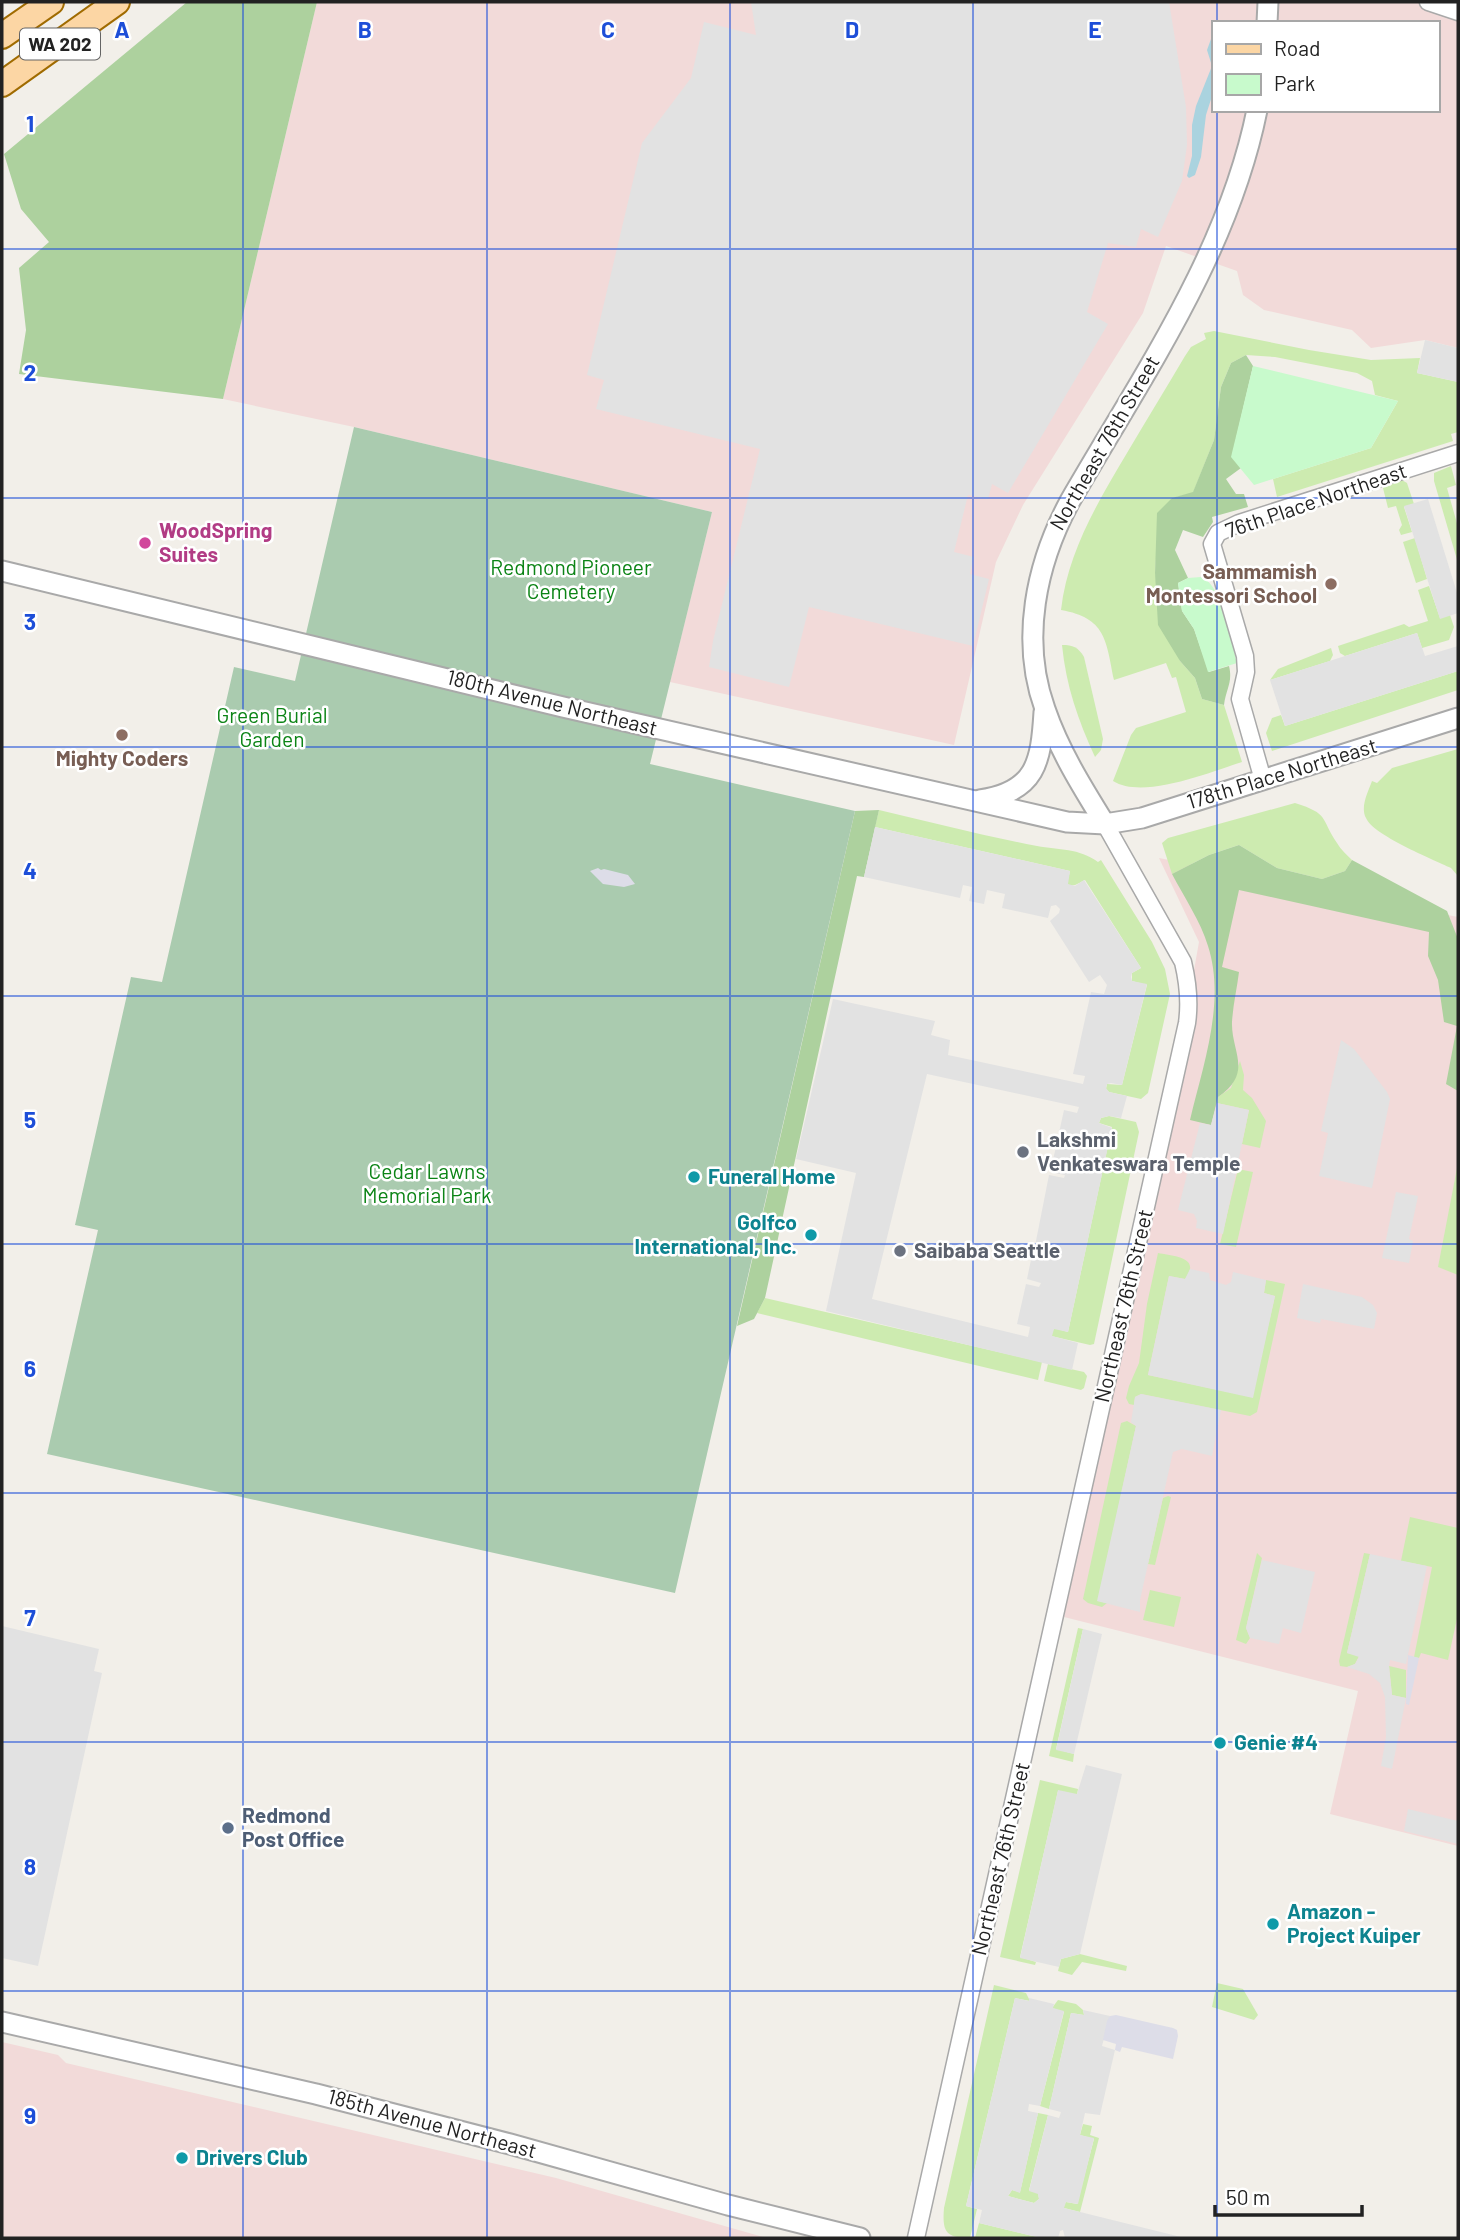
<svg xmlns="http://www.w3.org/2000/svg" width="1460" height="2240" font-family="Barlow,sans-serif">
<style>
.commercial{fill:#f2dad9;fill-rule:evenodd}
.grass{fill:#cdebb0}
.forest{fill:#add19e}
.cemetery{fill:#aacbaf}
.park{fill:#c8facc}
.parking{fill:#e2e2e2;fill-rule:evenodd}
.plaza{fill:#dddde8}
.water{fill:#aad3df}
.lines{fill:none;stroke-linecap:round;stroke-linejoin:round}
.minor-casing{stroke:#a9a9a9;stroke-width:19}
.tertiary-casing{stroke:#a9a9a9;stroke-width:23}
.primary-casing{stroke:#a06b00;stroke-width:28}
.minor{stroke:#fff;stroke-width:16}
.tertiary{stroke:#fff;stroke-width:19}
.primary{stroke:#fcd6a4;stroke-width:24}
.grid{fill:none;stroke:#1d4ed8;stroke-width:2;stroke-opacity:0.55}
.hotel-dot{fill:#d1479c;stroke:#fff;stroke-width:2.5}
.education-dot{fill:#8d6e63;stroke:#fff;stroke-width:2.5}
.worship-dot{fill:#6b7280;stroke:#fff;stroke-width:2.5}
.culture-dot{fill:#0f9aa8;stroke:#fff;stroke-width:2.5}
.service-dot{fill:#5c6f8a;stroke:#fff;stroke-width:2.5}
.labels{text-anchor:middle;stroke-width:5;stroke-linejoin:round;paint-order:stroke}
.shield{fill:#fff;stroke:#646464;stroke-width:2}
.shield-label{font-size:19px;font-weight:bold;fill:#222}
.street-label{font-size:21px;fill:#222;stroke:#fff}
.hotel-label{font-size:21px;font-weight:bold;fill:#b23c85;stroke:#fff;text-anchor:start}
.park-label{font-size:21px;fill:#0c8416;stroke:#fff}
.education-label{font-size:21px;font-weight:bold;fill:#785e54;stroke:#fff;text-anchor:end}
.worship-label{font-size:21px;font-weight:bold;fill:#5b616d;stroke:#fff;text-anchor:start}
.culture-label{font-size:21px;font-weight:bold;fill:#0d838f;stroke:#fff;text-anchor:start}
.service-label{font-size:21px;font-weight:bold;fill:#4e5e75;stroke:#fff;text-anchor:start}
.grid-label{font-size:23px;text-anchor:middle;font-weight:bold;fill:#1d4ed8;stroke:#fff;stroke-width:5;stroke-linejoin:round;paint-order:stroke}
</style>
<rect width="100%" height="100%" fill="#f2efe9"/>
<g class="commercial">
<path d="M 317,2 L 1458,2 L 1458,348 L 1425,340 L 1371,348 L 1352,330 L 1264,310 L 1243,295 L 1237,271 L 1166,246 L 1143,313 L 1023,505 L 996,562 L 954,745 L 670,682 L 712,512 L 354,427 L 223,399 ZM 1213,23 L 1437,23 L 1437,110 L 1213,110 Z"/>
<polygon points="1159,858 1458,917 1458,1846 1330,1814 1358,1691 1064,1617 1173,1088 1199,942"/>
<polygon points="2,2042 58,2055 66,2063 556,2178 767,2238 2,2238"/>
</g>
<g class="grass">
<path d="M 1214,331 L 1309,350 L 1371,360 L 1420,358 L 1417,373 L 1458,382 L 1458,432 L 1451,434 L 1453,441 L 1277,497 L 1273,479 L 1371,448 L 1398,401 L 1375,395 L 1372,381 L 1357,373 L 1275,357 L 1246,355 L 1231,363 L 1221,387 L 1214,440 L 1193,493 L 1172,498 L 1157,544 L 1155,573 L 1180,661 L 1195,678 L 1202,699 L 1224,705 L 1242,762 C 1210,772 1143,800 1113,781 L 1131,735 L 1136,728 L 1186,712 L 1176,677 L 1172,678 L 1166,663 L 1114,680 C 1106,640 1106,618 1061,610 C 1068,551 1098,502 1127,453 C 1146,421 1166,388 1185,356 L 1191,347 L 1206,339 L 1204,333 Z"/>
<polygon points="1451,466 1456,485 1447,488 1458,527 1458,563 1434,481 1434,473"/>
<polygon points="1400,479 1407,483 1414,504 1404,507 1412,532 1401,535 1399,530 1402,525 1396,506 1388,508 1383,488 1390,481"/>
<polygon points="1415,538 1427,579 1416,583 1403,542"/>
<polygon points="1429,586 1440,618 1450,615 1454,627 1449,640 1422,648 1417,633 1345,656 1340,653 1338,646 1404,624 1409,627 1428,621 1418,590"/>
<path d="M 1062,645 C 1073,645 1078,647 1084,657 L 1103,739 L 1101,750 L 1095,757 C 1078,720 1066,686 1062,645 Z"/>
<polygon points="1331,648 1333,655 1330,661 1270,680 1278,669"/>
<polygon points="1458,671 1458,690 1272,751 1266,733 1272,718 1281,715 1285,726"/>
<path d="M 1458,749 L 1458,876 L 1451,868 C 1432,859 1373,835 1366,818 C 1360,807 1368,792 1372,781 L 1377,783 L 1392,768 Z"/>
<path d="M 1295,803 C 1330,814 1320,818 1337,843 C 1341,850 1347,855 1352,860 L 1345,871 L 1322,879 L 1277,868 L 1239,845 L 1209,855 L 1172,874 L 1162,843 L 1168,838 Z"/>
<path d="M 879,810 C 931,822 984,836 1037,846 C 1059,850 1079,848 1098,862 L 1101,860 L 1152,942 L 1165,969 L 1170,994 L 1148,1093 L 1141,1099 L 1109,1092 L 1106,1089 L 1107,1084 L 1122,1085 L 1147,985 L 1132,981 L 1132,973 L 1141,968 L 1085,880 C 1078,883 1074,888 1067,884 L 1070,871 L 875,827 Z"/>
<polygon points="1240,1061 1244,1075 1243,1090 1252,1098 1266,1121 1260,1148 1242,1144 1249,1110 1217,1103 1218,1097 1231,1088"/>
<polygon points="1109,1116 1136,1122 1139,1132 1094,1344 1090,1345 1051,1336 1054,1328 1068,1332 1112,1127 1099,1123 1101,1118"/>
<polygon points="1458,1163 1458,1275 1438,1267"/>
<polygon points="1238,1169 1253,1172 1236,1247 1220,1244"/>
<path d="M 1158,1253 C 1173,1256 1202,1257 1185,1279 L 1169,1276 L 1148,1375 L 1252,1397 L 1275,1296 L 1264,1293 L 1266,1280 L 1285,1284 L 1257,1412 L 1250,1416 L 1141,1394 L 1135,1397 L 1134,1405 L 1129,1404 L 1126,1398 L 1129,1386 L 1139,1363 L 1147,1304 Z"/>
<polygon points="765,1298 1042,1362 1038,1380 757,1313"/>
<polygon points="1048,1364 1084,1372 1087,1376 1084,1388 1081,1390 1044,1381"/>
<polygon points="1127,1421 1136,1426 1098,1601 1107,1603 1102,1607 1088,1603 1083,1599 1121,1423"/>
<polygon points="1168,1496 1171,1497 1155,1565 1148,1564 1163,1498"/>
<polygon points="1410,1517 1458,1528 1458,1614 1448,1660 1421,1653 1419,1658 1414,1657 1432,1567 1401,1561"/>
<polygon points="1257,1553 1262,1558 1246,1628 1250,1638 1246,1644 1236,1640"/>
<polygon points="1364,1553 1370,1554 1347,1653 1359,1656 1355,1664 1347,1667 1340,1666 1339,1661"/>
<polygon points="1150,1590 1181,1597 1174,1627 1143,1620"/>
<polygon points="1078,1628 1083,1629 1056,1749 1074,1754 1073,1762 1049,1756"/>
<polygon points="1389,1666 1406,1670 1406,1698 1392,1695"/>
<polygon points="1040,1780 1078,1789 1077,1795 1058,1791 1020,1957 1036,1962 1035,1965 1000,1957"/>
<polygon points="1080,1954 1127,1966 1126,1971 1082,1962 1072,1975 1058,1971 1061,1959"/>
<polygon points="1217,1983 1243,1989 1258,2015 1254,2020 1212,2007"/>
<path d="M 994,1985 L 1026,1993 L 1030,2001 L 1015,1998 L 966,2206 L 977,2209 L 970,2238 C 946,2238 942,2232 944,2208 Z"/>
<polygon points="1058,2000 1076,2004 1083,2010 1084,2015 1071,2013 1049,2109 1040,2106 1064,2012 1052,2008"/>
<polygon points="1038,2113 1048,2115 1029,2190 1038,2193 1039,2199 1034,2203 1008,2196 1012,2190 1020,2192"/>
<polygon points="1083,2124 1092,2126 1090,2135 1099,2138 1080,2212 1064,2208 1063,2205 1066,2202 1077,2204 1094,2139 1080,2135"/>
<polygon points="979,2223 1041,2238 975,2238"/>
</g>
<g class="forest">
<polygon points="187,2 317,2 223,399 19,374 26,330 19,268 49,242 21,209 4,154"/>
<path d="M 1246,355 L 1253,366 L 1232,456 L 1241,468 L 1226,479 L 1236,494 L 1244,494 L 1248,507 L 1212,517 L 1213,522 L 1203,537 L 1183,530 L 1175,550 L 1188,578 L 1178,583 L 1182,611 L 1194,629 L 1209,672 L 1229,666 C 1233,682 1226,689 1224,705 L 1202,699 L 1195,678 L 1180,661 L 1158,625 L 1155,573 L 1157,513 L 1172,498 L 1193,492 L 1214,440 L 1221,387 L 1231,363 Z"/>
<polygon points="879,810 864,877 857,876 765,1298 754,1319 737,1326 855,811"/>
<path d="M 1239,845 L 1277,868 L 1322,879 L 1345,871 L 1352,860 L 1447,911 L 1458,939 L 1458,1091 L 1446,1084 L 1457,1026 L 1444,1022 L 1438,980 L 1428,956 L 1429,932 L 1239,890 L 1222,967 L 1239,972 C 1237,988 1233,1005 1232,1022 C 1231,1052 1254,1072 1218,1097 L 1211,1125 L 1190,1120 C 1203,1065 1226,1002 1208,946 C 1201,922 1184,897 1172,874 L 1209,855 Z"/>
</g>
<polygon class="cemetery" points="354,427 712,512 650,764 855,811 675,1593 47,1454 98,1230 75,1225 131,977 162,982 234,667 295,681"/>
<g class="park">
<polygon points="1253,366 1398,401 1371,448 1254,485 1231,457"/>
<path d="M 1201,577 C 1223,585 1231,641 1237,663 L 1208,672 L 1194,629 L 1182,611 L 1178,583 L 1188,578 Z"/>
</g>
<g class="parking">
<polygon points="751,2 1169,2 1186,107 1187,145 1182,181 1158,237 1141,229 1136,247 1108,243 1087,312 1108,324 1008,493 992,484 988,499 968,495 954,552 974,557 970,574 989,579 973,646 809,607 789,687 709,667 713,641 760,449 596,409 604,380 587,375 642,143 691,78 704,22 756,35"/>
<polygon points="1425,340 1458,348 1458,382 1417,373"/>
<polygon points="1428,499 1458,596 1458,613 1440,619 1404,506"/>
<polygon points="1417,633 1425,656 1458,646 1458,671 1285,726 1270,680"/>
<path d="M 875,827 L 1070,871 L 1068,884 L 1075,886 L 1084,880 L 1141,968 L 1132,973 L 1131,977 L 1132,981 L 1147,984 L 1122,1085 L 1111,1083 L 1107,1084 L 1106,1088 L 1109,1092 L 1127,1096 L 1121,1118 L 1109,1116 L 1101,1118 L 1099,1123 L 1112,1128 L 1068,1332 L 1054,1329 L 1052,1336 L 1078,1343 L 1072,1370 L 826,1311 L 856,1173 L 796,1159 L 833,999 L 935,1021 L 931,1035 L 950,1040 L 948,1055 L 1083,1084 L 1085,1076 L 1073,1074 L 1091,992 L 1104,994 L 1107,985 L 1100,975 L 1089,982 L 1050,921 L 1059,913 L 1060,909 L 1056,905 L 1051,906 L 1048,918 L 1002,908 L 1005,894 L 987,890 L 984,904 L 969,901 L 972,887 L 963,885 L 960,898 L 864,877 ZM 927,1074 L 1079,1107 L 1077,1113 L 1064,1110 L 1057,1142 L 1071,1146 L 1071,1150 L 1056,1147 L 1050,1172 L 1065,1175 L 1064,1178 L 1049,1175 L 1034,1251 L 1047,1254 L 1046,1258 L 1032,1255 L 1027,1279 L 1041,1283 L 1039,1287 L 1026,1284 L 1017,1324 L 1030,1327 L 1028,1337 L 872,1299 Z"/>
<polygon points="1341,1040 1354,1049 1387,1092 1390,1099 1372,1188 1319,1176 1328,1133 1321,1131"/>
<polygon points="1217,1103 1249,1110 1223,1234 1196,1228 1197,1221 1194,1214 1178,1210 1200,1123 1211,1125"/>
<polygon points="1396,1192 1418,1196 1409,1239 1413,1241 1409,1263 1382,1258"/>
<polygon points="1190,1269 1209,1273 1210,1280 1226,1285 1231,1282 1233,1272 1266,1280 1264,1293 1275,1296 1253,1398 1148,1375 1169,1276 1185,1279"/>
<polygon points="1303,1284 1362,1297 1373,1305 1377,1313 1374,1329 1321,1319 1320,1323 1297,1318"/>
<polygon points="1141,1394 1221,1410 1212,1456 1182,1449 1173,1452 1140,1600 1140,1612 1097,1601 1136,1426 1131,1422 1135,1397"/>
<polygon points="1370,1554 1427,1566 1406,1664 1390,1660 1389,1666 1392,1695 1406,1698 1392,1769 1381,1766 1386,1737 1385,1697 1380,1683 1369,1674 1347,1667 1355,1664 1359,1657 1347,1653"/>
<polygon points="1262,1560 1315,1572 1301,1633 1283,1628 1279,1644 1250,1638 1246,1628"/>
<polygon points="2,1626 99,1649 94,1671 102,1673 38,1966 2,1958"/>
<polygon points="1083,1629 1102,1634 1074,1754 1056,1750"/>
<polygon points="1086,1765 1122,1774 1080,1954 1061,1959 1059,1967 1020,1958 1058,1790 1077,1794"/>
<polygon points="1408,1809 1458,1821 1458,1844 1404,1831"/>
<polygon points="1015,1998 1029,2001 1029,1998 1054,2004 1053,2008 1064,2011 1040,2106 1029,2104 1028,2111 1038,2113 1020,2193 1012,2190 1008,2196 1034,2203 1039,2199 1038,2194 1029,2191 1048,2115 1059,2118 1061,2112 1049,2109 1071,2013 1084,2015 1083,2010 1110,2016 1102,2046 1115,2050 1100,2115 1085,2113 1080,2135 1094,2138 1078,2204 1066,2202 1064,2208 1185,2238 1065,2238 1063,2230 1060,2231 1058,2238 1041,2238 979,2223 982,2210 966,2206"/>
</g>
<g class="plaza">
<polygon points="598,868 601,870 604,869 628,875 635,884 624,887 603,884 590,871"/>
<polygon points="1408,1655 1419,1658 1409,1705 1406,1704"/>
<polygon points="1116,2015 1173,2028 1177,2030 1178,2036 1173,2059 1122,2047 1120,2052 1115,2050 1116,2044 1103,2040 1107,2021 1110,2016"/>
</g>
<polygon class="water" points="1211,39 1213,40 1213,93 1206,115 1201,157 1195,175 1189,178 1187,176 1192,156 1192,125 1196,106 1212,66 1207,50"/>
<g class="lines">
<defs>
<g id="minor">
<polyline points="1428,2 1458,12"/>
<polyline points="1263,780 1240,699 1246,672 1245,656 1212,544 1218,533 1239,523 1458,453"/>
<path d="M 916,2238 L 1187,1023 C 1190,1002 1188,983 1183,962 L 1105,824"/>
</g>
<g id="tertiary">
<polyline points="1267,23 1268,2"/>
<polyline points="2,571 563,707 1067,822 1105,824 1142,818 1458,718"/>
<path d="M 980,800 C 1036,792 1041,762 1044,712"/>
<path d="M 1105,824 C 1082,787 1059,750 1045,709 C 1020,640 1036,564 1070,501 C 1142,376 1228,254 1257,110"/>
<polyline points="2,2022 316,2094 510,2144 728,2205 860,2238"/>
</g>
<g id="primary">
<polyline points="2,36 51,2"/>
<polyline points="2,84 117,2"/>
</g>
</defs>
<use href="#minor" class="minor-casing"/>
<use href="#tertiary" class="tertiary-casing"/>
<use href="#primary" class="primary-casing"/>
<use href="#minor" class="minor"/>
<use href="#tertiary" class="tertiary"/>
<use href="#primary" class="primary"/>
</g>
<path class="grid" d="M 243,2 L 243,2238M 487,2 L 487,2238M 730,2 L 730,2238M 973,2 L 973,2238M 1217,2 L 1217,23M 1217,110 L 1217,2238M 2,249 L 1458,249M 2,498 L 1458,498M 2,747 L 1458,747M 2,996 L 1458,996M 2,1244 L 1458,1244M 2,1493 L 1458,1493M 2,1742 L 1458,1742M 2,1991 L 1458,1991"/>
<circle class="hotel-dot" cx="145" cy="543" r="7"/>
<g class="education-dot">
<circle cx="1331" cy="584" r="7"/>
<circle cx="122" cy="735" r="7"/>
</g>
<g class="worship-dot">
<circle cx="1023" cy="1152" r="7"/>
<circle cx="900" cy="1251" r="7"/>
</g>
<g class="culture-dot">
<circle cx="694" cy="1177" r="7"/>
<circle cx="811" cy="1235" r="7"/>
<circle cx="1220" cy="1743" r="7"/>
<circle cx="1273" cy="1924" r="7"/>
<circle cx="182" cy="2158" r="7"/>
</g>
<circle class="service-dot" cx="228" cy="1828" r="7"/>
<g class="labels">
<rect class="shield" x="20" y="28.5" width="80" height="31" rx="5"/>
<g class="shield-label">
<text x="60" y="51">WA 202</text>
</g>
<g class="street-label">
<text transform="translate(1105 443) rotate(-60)" y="7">Northeast 76th Street</text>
<text transform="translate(1316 501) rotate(-19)" y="7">76th Place Northeast</text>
<text transform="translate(552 703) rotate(14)" y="7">180th Avenue Northeast</text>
<text transform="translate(1282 774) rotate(-17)" y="7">178th Place Northeast</text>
<text transform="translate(1124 1306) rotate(-77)" y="7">Northeast 76th Street</text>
<text transform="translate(1001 1859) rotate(-77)" y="7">Northeast 76th Street</text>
<text transform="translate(432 2124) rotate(15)" y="7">185th Avenue Northeast</text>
</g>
<g class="hotel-label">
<text x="159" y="538">WoodSpring<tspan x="159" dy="24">Suites</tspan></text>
</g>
<g class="park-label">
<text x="571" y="575">Redmond Pioneer<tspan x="571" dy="24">Cemetery</tspan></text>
<text x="272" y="723">Green Burial<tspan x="272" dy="24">Garden</tspan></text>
<text x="427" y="1179">Cedar Lawns<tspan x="427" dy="24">Memorial Park</tspan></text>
</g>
<g class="education-label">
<text x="1317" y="579">Sammamish<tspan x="1317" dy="24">Montessori School</tspan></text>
<text x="122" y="766" text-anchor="middle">Mighty Coders</text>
</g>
<g class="worship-label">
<text x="1037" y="1147">Lakshmi<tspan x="1037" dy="24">Venkateswara Temple</tspan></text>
<text x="914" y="1258">Saibaba Seattle</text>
</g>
<g class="culture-label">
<text x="708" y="1184">Funeral Home</text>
<text x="797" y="1230" text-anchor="end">Golfco<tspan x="797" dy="24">International, Inc.</tspan></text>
<text x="1234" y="1750">Genie #4</text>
<text x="1287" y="1919">Amazon -<tspan x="1287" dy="24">Project Kuiper</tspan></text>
<text x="196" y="2165">Drivers Club</text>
</g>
<g class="service-label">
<text x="242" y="1823">Redmond<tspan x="242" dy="24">Post Office</tspan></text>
</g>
</g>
<g class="grid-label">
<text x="122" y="38">A</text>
<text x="365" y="38">B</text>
<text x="608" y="38">C</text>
<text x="852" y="38">D</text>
<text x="1095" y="38">E</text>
<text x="30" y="132">1</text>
<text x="30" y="381">2</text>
<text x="30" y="630">3</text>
<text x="30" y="879">4</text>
<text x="30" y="1128">5</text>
<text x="30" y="1377">6</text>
<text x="30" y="1626">7</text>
<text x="30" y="1875">8</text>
<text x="30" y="2124">9</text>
</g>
<rect width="1460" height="2240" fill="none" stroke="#222222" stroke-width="7"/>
<rect x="1212" y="21" width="228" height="91" fill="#ffffff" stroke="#a7a7a7" stroke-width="2"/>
<rect x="1226" y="44" width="35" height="10" fill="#fcd6a4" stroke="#a7a7a7" stroke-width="2"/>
<text x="1274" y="56" font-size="21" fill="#222222">Road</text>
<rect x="1226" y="74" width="35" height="21" fill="#c8facc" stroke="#a7a7a7" stroke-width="2"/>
<text x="1274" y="91" font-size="21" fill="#222222">Park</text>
<path d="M1215 2205v10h147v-10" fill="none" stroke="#222222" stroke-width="3.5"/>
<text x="1226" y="2205" font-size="21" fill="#222222" stroke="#ffffff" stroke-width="5" paint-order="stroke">50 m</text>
</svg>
